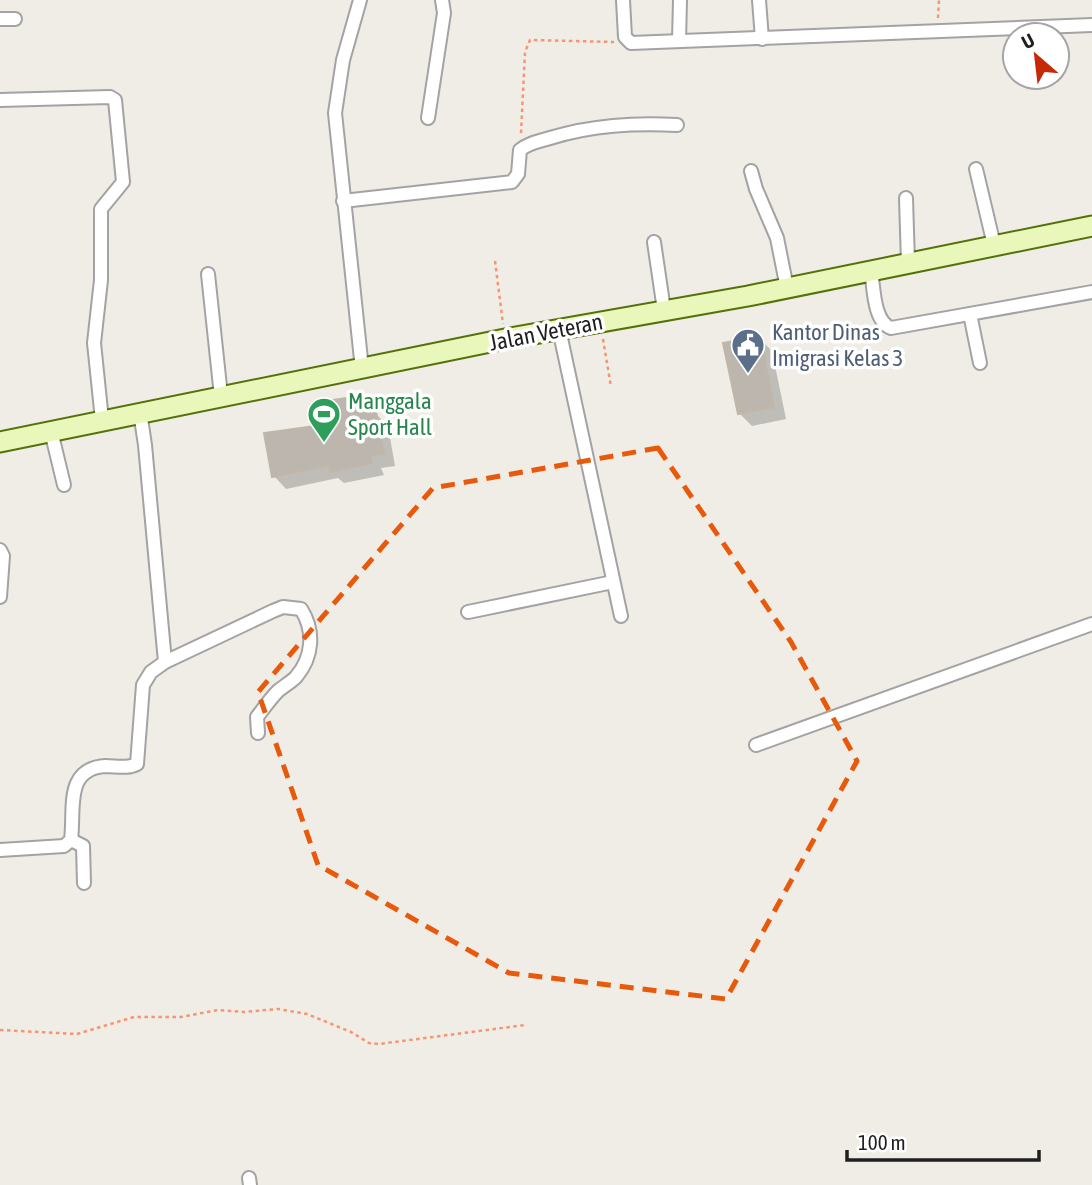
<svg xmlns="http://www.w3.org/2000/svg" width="1092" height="1185" font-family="'Asap Condensed',sans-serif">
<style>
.shadow{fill:#0003}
.building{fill:#bcb6af;stroke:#c0b7a8;stroke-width:2}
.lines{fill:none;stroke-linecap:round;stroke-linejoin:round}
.street-casing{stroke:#a3a3a3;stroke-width:16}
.secondary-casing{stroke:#547209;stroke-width:23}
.path{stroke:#f59671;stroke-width:2.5;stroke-dasharray:3.5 3.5;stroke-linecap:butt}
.street{stroke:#fff;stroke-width:12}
.secondary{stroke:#e9f7bb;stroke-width:19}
.marked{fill:none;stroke:#e8590c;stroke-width:5;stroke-dasharray:14 9;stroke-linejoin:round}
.labels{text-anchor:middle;stroke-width:7;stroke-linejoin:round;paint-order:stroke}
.street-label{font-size:23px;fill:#1f1f1f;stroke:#fff}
.service-label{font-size:23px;fill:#4e5e75;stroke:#fff;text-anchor:start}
.leisure-label{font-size:23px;fill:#27864d;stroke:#fff;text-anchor:start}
</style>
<rect width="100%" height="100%" fill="#efede5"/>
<g class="shadow">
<polygon points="759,338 772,351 786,419 752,426 739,413"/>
<polygon points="359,397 373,414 375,413 388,426 395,466 381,468 384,475 344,483 338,478 286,489 274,476 324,426"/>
</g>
<g class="building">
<polygon points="760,336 774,407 738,414 723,343"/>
<polygon points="360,396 364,414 376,411 384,454 370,455 372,463 330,472 329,465 272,477 264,433 322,425 318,402"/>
</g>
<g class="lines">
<defs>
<g id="street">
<polyline points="360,0 343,60 335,113 362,369"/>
<polyline points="623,0 625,37 631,43 1092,25"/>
<polyline points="759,0 762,39"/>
<polyline points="0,19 15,19"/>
<polyline points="679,41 680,0"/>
<polyline points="0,100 110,97 115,100 123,182 101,209 101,280 94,343 102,420"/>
<polyline points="428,118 444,13 442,0"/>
<polyline points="976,169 994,245"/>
<polyline points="751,171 756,189 777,238 787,288"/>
<polyline points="906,198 908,263"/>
<path d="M 343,201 L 512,182 L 518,174 L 520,150 C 528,143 540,141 550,138 C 593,125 633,123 677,125"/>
<polyline points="654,242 664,310"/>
<path d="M 871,271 C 874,287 873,321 891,328 L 1092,292"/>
<polyline points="208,274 221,396"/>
<polyline points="970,314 980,363"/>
<polyline points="559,329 621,616"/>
<polyline points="140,412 145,445 165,662"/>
<polyline points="51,431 64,485"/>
<polyline points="0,550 3,556 0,597"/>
<polyline points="468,612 613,582"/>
<polyline points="756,745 1092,624"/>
<polyline points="71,840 83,846 84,883"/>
<path d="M 0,850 L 64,846 L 71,840 C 75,809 64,769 105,766 C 116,766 128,769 137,764 L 143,685 L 151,672 L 165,662 L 273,611 L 283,607 L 301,609 C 315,631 313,657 296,677 C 291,682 284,686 278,691 C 270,699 264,708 257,717 L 258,733"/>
<polyline points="249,1178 250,1185"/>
</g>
<polyline id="secondary" points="0,442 505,339 748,296 1092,226"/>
</defs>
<use href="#street" class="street-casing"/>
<use href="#secondary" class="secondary-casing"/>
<g class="path">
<polyline points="938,18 939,0"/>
<polyline points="521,133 525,52 530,40 614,42"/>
<polyline points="495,261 503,324"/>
<polyline points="603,339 611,387"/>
<polyline points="0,1030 77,1034 134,1017 181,1017 218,1010 244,1012 278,1009 307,1014 351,1032 369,1043 379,1044 525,1025"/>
</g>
<use href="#street" class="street"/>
<use href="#secondary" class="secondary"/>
</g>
<path class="marked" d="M 658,448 L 791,642 L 857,761 L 726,999 L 509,973 L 318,865 L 258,692 L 433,488 Z"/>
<defs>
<symbol id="civic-pin" viewBox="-11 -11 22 30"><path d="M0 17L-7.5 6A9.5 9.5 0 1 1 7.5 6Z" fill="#5c6f8a" stroke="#fff"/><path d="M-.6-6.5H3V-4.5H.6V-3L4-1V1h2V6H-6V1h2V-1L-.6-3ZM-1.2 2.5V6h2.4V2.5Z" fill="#fff"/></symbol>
<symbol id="stadium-pin" viewBox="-11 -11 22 30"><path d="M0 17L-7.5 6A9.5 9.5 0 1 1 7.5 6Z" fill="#2e9e5b" stroke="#fff"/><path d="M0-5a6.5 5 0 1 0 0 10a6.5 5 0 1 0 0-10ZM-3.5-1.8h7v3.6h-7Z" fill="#fff"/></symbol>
</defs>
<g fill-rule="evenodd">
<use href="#civic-pin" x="729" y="326" width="38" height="52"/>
<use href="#stadium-pin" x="305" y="395" width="38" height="52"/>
</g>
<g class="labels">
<g class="street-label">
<text transform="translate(546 332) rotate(-11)" y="8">Jalan Veteran</text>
</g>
<g class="service-label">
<text x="772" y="340">Kantor Dinas<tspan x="772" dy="26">Imigrasi Kelas 3</tspan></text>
</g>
<g class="leisure-label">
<text x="348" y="409">Manggala<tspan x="348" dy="26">Sport Hall</tspan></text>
</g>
</g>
<g transform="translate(1036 56) rotate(332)"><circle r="33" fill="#ffffff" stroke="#a5a5a5" stroke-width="2"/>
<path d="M0-5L12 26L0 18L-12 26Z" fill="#c62908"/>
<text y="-10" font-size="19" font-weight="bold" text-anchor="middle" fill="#1f1f1f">U</text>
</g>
<path d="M847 1150v10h192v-10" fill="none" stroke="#1f1f1f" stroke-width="3.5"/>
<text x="858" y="1150" font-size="21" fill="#1f1f1f" stroke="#ffffff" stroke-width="5" paint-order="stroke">100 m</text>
</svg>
